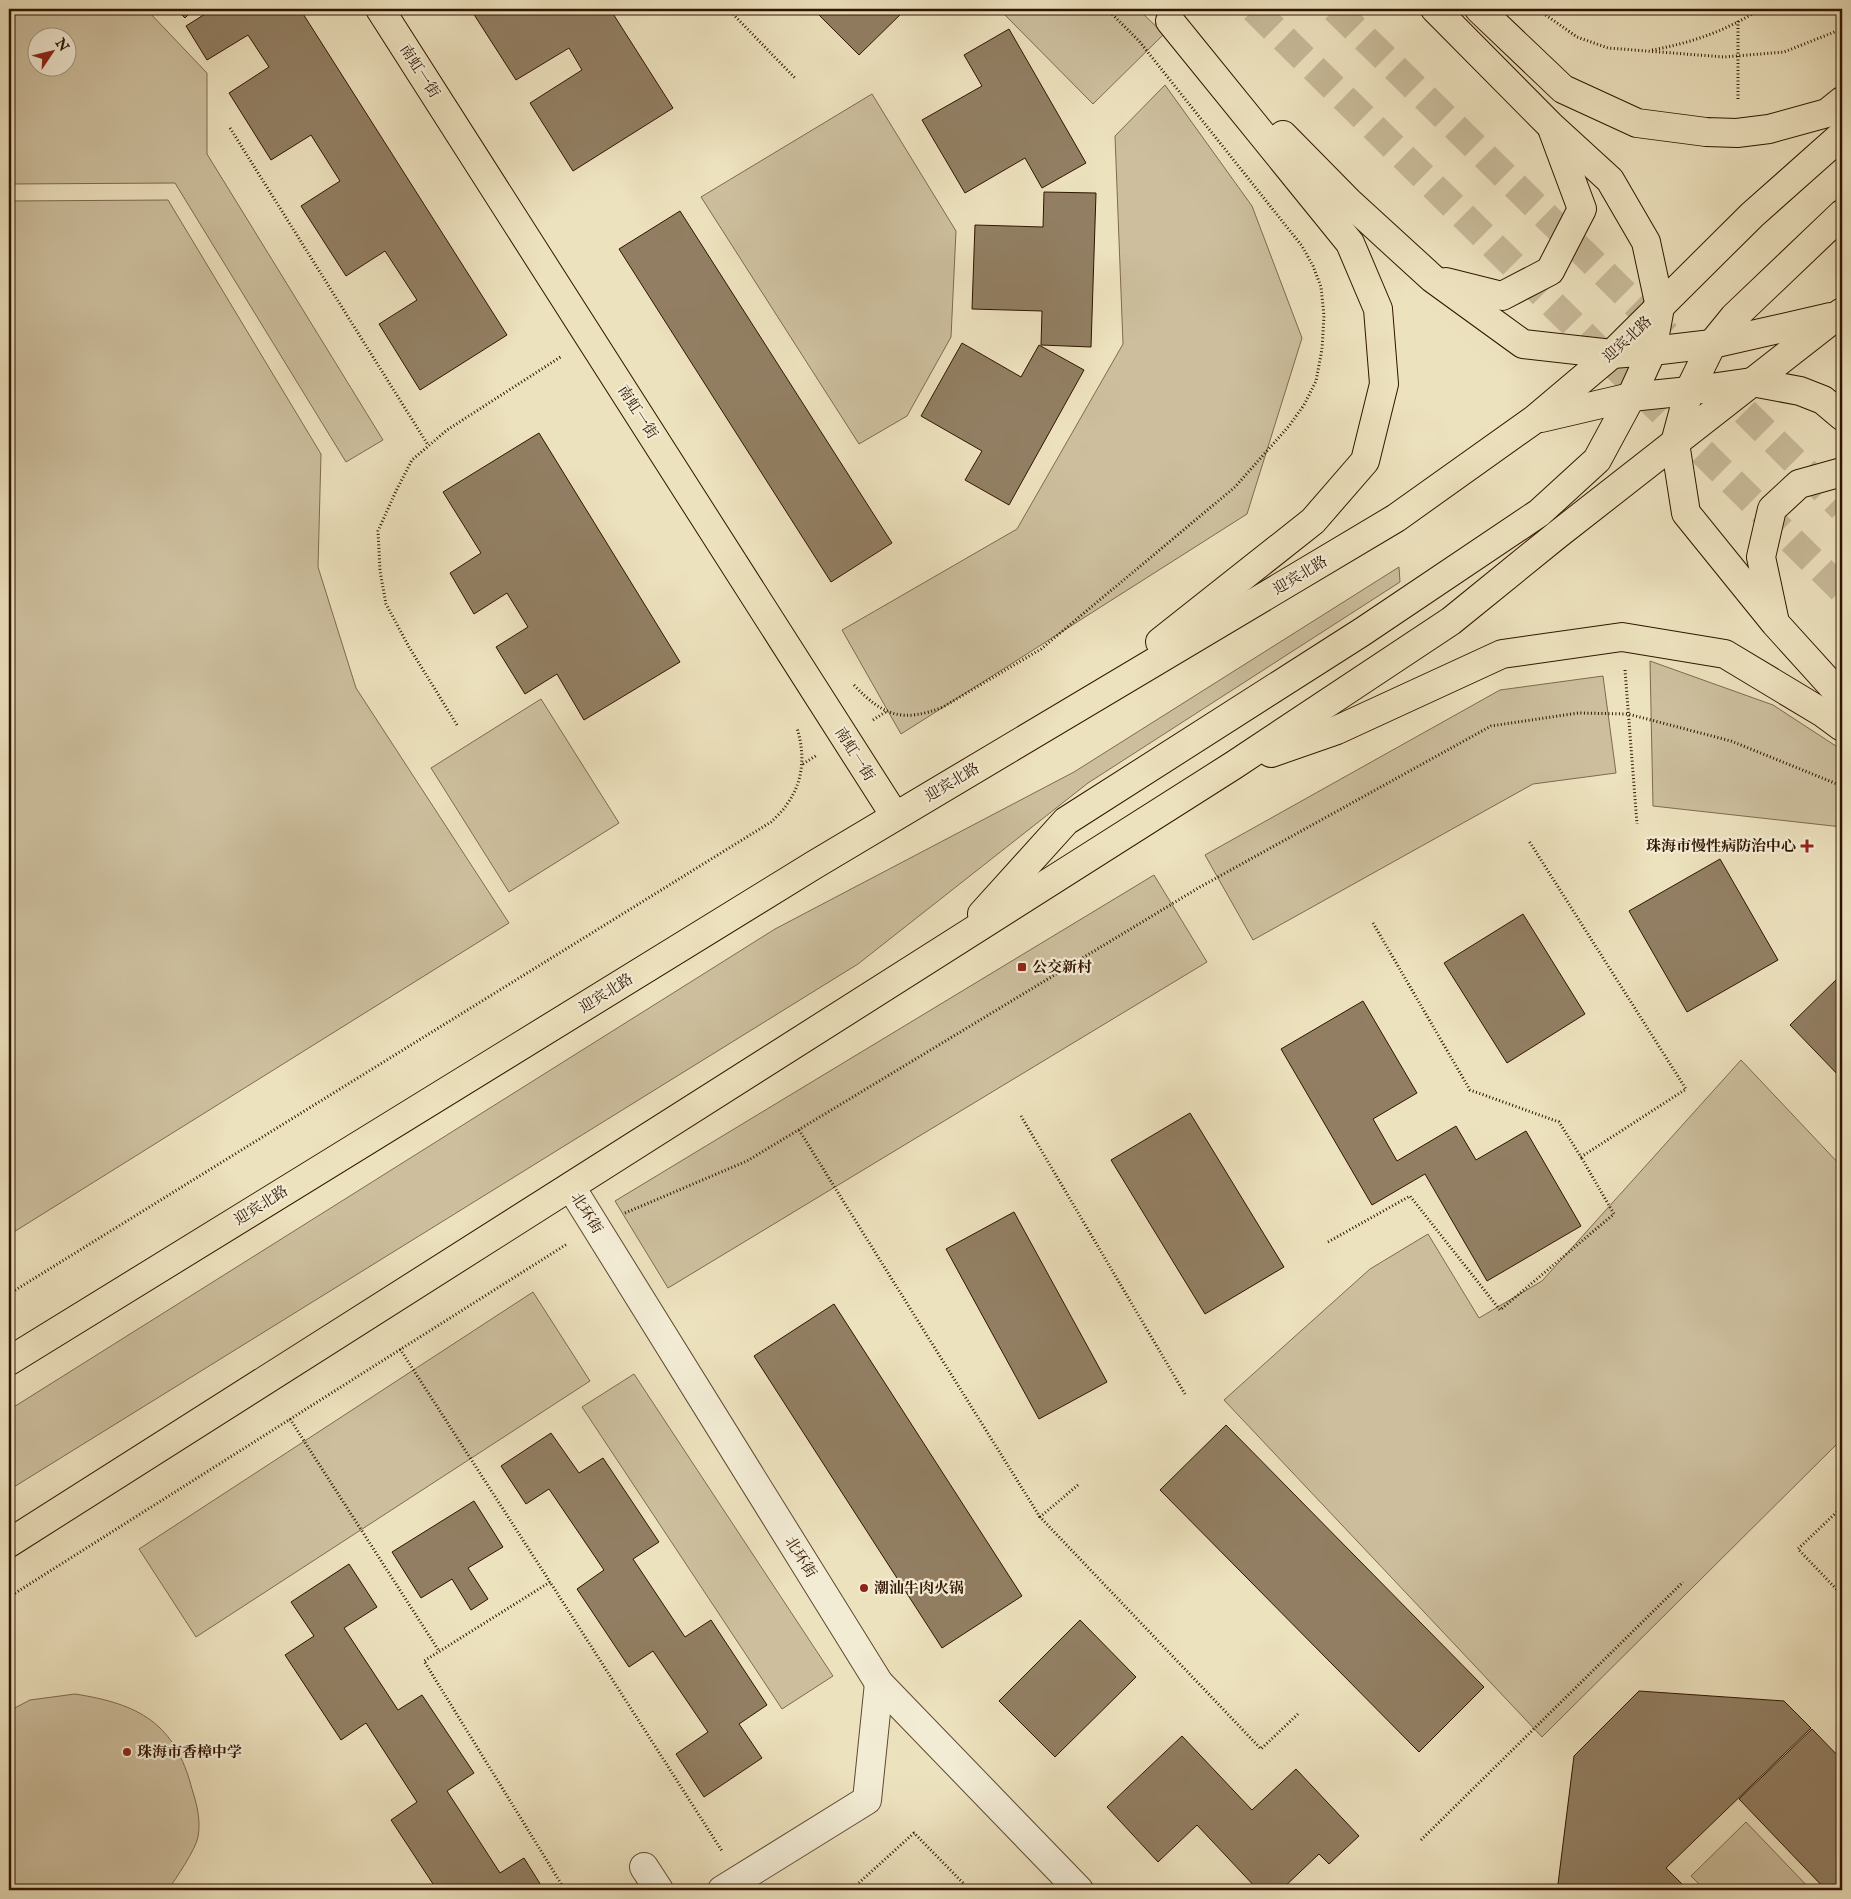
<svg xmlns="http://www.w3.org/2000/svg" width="1851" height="1899" font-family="'IM FELL English','Noto Serif SC',serif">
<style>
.green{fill:#cdbf9e;stroke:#7e6a4f;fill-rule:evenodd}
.building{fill:#927f63;stroke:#301400}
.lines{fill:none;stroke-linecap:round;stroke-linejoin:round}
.major-tunnel{stroke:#c7b998;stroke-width:28;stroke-dasharray:28 14;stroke-linecap:butt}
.minor-casing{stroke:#5f4830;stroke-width:30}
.major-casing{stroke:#301400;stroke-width:30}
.path{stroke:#301400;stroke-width:3;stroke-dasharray:1 2.5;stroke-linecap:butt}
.minor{stroke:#f3ecd5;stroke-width:28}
.major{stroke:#ede2be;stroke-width:28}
.poi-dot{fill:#8f2418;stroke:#f3ecd5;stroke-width:2}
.labels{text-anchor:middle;stroke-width:4.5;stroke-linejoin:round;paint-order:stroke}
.street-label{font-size:15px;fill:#301400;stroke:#f3ecd5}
.poi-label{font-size:15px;font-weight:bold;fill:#301400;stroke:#f3ecd5;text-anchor:start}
</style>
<rect width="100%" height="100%" fill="#ede2be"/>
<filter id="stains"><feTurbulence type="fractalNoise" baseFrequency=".004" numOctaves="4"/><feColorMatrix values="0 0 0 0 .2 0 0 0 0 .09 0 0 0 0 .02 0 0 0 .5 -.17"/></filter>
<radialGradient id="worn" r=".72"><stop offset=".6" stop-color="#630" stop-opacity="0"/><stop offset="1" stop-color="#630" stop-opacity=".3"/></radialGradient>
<g class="green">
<path d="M 9,9 L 146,9 L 207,73 L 207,154 L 383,440 L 346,462 L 175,183 L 9,184 ZM 38,38 L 68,38 L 68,68 L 38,68 Z"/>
<polygon points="999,9 1138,9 1164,34 1093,104"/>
<polygon points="1165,85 1252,206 1302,338 1247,514 901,734 842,630 1017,529 1123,344 1115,136"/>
<polygon points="872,94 956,231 951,337 907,416 859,444 701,197"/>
<polygon points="168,200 321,454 318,567 356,688 509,923 9,1235 9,201"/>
<polygon points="1399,567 1400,582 1088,783 858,964 9,1490 9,1410 775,929 1074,772"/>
<polygon points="1650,661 1773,705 1842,750 1842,827 1653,806"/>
<polygon points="1603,676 1616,773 1533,784 1253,940 1205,855 1500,690"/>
<polygon points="541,699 619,823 509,892 431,768"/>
<polygon points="1154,875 1207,962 668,1288 615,1201"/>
<polygon points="1741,1060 1842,1167 1842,1439 1542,1737 1224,1400 1370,1269 1428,1234 1479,1318 1542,1281"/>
<polygon points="533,1292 590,1381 196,1637 139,1549"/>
<polygon points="634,1374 833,1676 782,1709 582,1407"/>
<path d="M 75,1694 C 139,1704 175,1723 192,1789 C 197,1805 201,1820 198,1837 C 195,1851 176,1878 168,1890 L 9,1890 L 9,1711 L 30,1700 Z"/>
<polygon points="1746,1822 1811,1890 1705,1890 1691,1876"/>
</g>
<g class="building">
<polygon points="176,9 194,9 185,18"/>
<polygon points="213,9 300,9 507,335 420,390 379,324 417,300 385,251 346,276 301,206 340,181 311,135 271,160 229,93 269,67 248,35 207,60 186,26"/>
<polygon points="479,9 610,9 673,108 573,171 530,103 582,70 569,48 516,80 473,13"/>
<polygon points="813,9 906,9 859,55"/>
<polygon points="1009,29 1086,163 1042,188 1025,158 965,193 922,120 982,86 964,55"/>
<polygon points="1044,192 1096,193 1091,347 1041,345 1042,311 972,309 975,225 1043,227"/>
<polygon points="680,211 892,543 831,582 619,249"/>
<polygon points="962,343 1021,377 1039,345 1084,370 1009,505 965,480 982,451 921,416"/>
<polygon points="539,433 680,662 584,720 557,674 525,694 496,647 528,627 507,593 474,614 450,573 481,553 443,492"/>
<polygon points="1720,859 1778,960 1687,1012 1629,911"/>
<polygon points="1523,914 1585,1014 1507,1063 1444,963"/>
<polygon points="1842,974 1842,1079 1790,1025"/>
<polygon points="1363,1001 1417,1093 1373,1119 1397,1161 1456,1126 1476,1160 1526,1131 1581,1226 1487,1281 1425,1174 1372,1205 1281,1049"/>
<polygon points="1190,1113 1284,1267 1205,1314 1111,1160"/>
<polygon points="1014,1212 1107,1382 1039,1419 946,1249"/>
<polygon points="834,1304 1022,1596 942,1648 754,1356"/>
<polygon points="1226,1425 1484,1687 1419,1752 1160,1490"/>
<polygon points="551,1433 579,1473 603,1458 659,1542 633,1559 685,1637 711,1620 767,1705 739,1724 762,1758 704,1797 676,1754 708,1732 653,1651 629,1667 577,1589 604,1570 549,1489 526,1504 501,1466"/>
<polygon points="474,1501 503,1547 468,1568 488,1599 471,1610 452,1579 421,1598 392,1552"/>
<polygon points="349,1564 377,1607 344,1628 398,1710 422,1695 474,1773 447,1791 500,1873 524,1858 544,1890 472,1890 471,1888 468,1890 437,1890 391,1820 417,1802 366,1723 341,1740 285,1655 314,1636 291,1602"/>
<polygon points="1080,1620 1136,1677 1055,1757 999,1701"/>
<polygon points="1639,1691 1784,1701 1811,1728 1666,1868 1688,1890 1564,1890 1558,1884 1574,1756"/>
<polygon points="1812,1729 1842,1760 1842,1890 1826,1890 1739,1799"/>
<polygon points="1182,1736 1252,1810 1296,1769 1359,1836 1329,1864 1319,1854 1281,1890 1258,1890 1197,1825 1158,1862 1107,1807"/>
</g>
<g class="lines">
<g class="major-tunnel">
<polyline points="1254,9 1842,590"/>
<polyline points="1335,9 1667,335"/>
<polyline points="1715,382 1842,508"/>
</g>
<defs>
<g id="minor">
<polyline points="571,1187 879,1683 1079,1890"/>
<polyline points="644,1867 659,1890"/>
<polyline points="722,1890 867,1800 879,1683"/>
</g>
<g id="major">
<polyline points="380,9 895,816"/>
<polyline points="1479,9 1563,89 1637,123 1706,132 1737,133 1769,129 1827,113 1842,101"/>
<polyline points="1283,135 1349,202 1432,278 1523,344 1612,354 1652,351 1712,344 1831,317"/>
<polyline points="1842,214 1734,317 1712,344 1689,391 1675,443 1686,513 1775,623 1842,697"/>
<polyline points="1446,282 1502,296 1550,271 1582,209 1553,131"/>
<polyline points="1541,418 1631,397 1689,391 1752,382 1800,391 1823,400 1842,416"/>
<polyline points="1774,618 1761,557 1772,509 1799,484 1842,472"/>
<polyline points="1160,642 1313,521 1365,461 1384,384 1378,309 1350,243 1170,21"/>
<polyline points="1271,753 1337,730 1502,654 1622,637 1725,654 1823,713 1842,727"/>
<polyline points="982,914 1066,821 1362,632 1539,513 1597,460 1631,397 1652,351 1660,307 1646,242 1610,180 1551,126 1435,9"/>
<polyline points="9,1361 814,865 1396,518 1535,419 1612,354 1752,215 1842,135"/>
<polyline points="9,1543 1234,765 1451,621 1557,535 1842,312"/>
</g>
</defs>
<use href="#minor" class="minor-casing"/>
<use href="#major" class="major-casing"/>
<g class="path">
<polyline points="728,9 796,79"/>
<polyline points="1537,9 1577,37 1608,48 1724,57 1784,52 1842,29"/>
<polyline points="1738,21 1738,101"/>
<path d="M 1652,50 C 1691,43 1726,31 1760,9"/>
<polyline points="230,128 428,445"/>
<polyline points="1625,670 1637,824"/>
<path d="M 854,685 C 883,716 903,723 943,707 L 1041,649 L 1235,487 L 1289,426 L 1304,405 L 1316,381 L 1322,349 L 1324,316 L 1321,287 L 1313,266 L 1302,246 L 1139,41 L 1107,9"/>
<polyline points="873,720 887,711"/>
<polyline points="457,725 409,647 386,604 380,571 378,531 396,491 412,460 447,430 562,356"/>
<polyline points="803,764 817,755"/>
<polyline points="1373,923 1470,1090 1559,1122 1581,1157 1686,1089 1529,841"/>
<polyline points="1021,1116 1185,1394"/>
<polyline points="799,1130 1040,1517"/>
<polyline points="625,1213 747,1161 1200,887 1491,726 1578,713 1628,714 1731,741 1842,786"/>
<polyline points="1328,1242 1410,1196 1500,1310 1614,1214 1581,1157"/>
<path d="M 9,1294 L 771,822 C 776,817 783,811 787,804 C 804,781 805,754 797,728"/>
<polyline points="400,1349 550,1582"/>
<polyline points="290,1419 439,1651"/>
<polyline points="1078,1485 1040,1517 1261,1749 1299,1713"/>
<polyline points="1842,1507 1798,1549 1842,1595"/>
<polyline points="9,1597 567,1244"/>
<polyline points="1421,1840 1683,1582"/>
<polyline points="565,1890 424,1661 550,1582 722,1851"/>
<polyline points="851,1890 914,1833 970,1890"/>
</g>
<use href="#minor" class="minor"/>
<use href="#major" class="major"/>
</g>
<g class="poi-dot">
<path d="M1804.5 838.5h5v5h5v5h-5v5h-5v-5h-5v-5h5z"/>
<rect x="1017" y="962" width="10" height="10" rx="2.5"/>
<circle cx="864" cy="1588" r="5"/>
<circle cx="127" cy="1752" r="5"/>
</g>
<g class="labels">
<g class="street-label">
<text transform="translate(420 71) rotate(57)" y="5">南虹一街</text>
<text transform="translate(1627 339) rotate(-43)" y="5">迎宾北路</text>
<text transform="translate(638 412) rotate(57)" y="5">南虹一街</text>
<text transform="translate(1300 575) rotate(-31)" y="5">迎宾北路</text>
<text transform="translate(855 754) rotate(58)" y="5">南虹一街</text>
<text transform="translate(952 782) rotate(-31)" y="5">迎宾北路</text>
<text transform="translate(606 993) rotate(-32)" y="5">迎宾北路</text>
<text transform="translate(261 1205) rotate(-32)" y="5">迎宾北路</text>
<text transform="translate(587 1213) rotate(58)" y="5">北环街</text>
<text transform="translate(801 1557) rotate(58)" y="5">北环街</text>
</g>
<g class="poi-label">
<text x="1796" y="851" text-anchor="end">珠海市慢性病防治中心</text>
<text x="1032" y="972">公交新村</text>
<text x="874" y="1593">潮汕牛肉火锅</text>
<text x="137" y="1757">珠海市香樟中学</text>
</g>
</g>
<rect width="1851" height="1899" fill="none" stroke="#ede2be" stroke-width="30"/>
<rect x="10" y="10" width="1831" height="1879" fill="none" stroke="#301400" stroke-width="2.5"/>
<rect x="15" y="15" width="1821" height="1869" fill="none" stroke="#301400"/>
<g transform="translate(52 52) rotate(55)"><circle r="24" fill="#f3ecd5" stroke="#a59680"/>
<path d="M0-4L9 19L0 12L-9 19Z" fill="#8f2418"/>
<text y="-8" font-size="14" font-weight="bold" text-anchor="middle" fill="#301400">N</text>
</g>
<rect width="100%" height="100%" filter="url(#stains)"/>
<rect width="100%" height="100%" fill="url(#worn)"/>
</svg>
